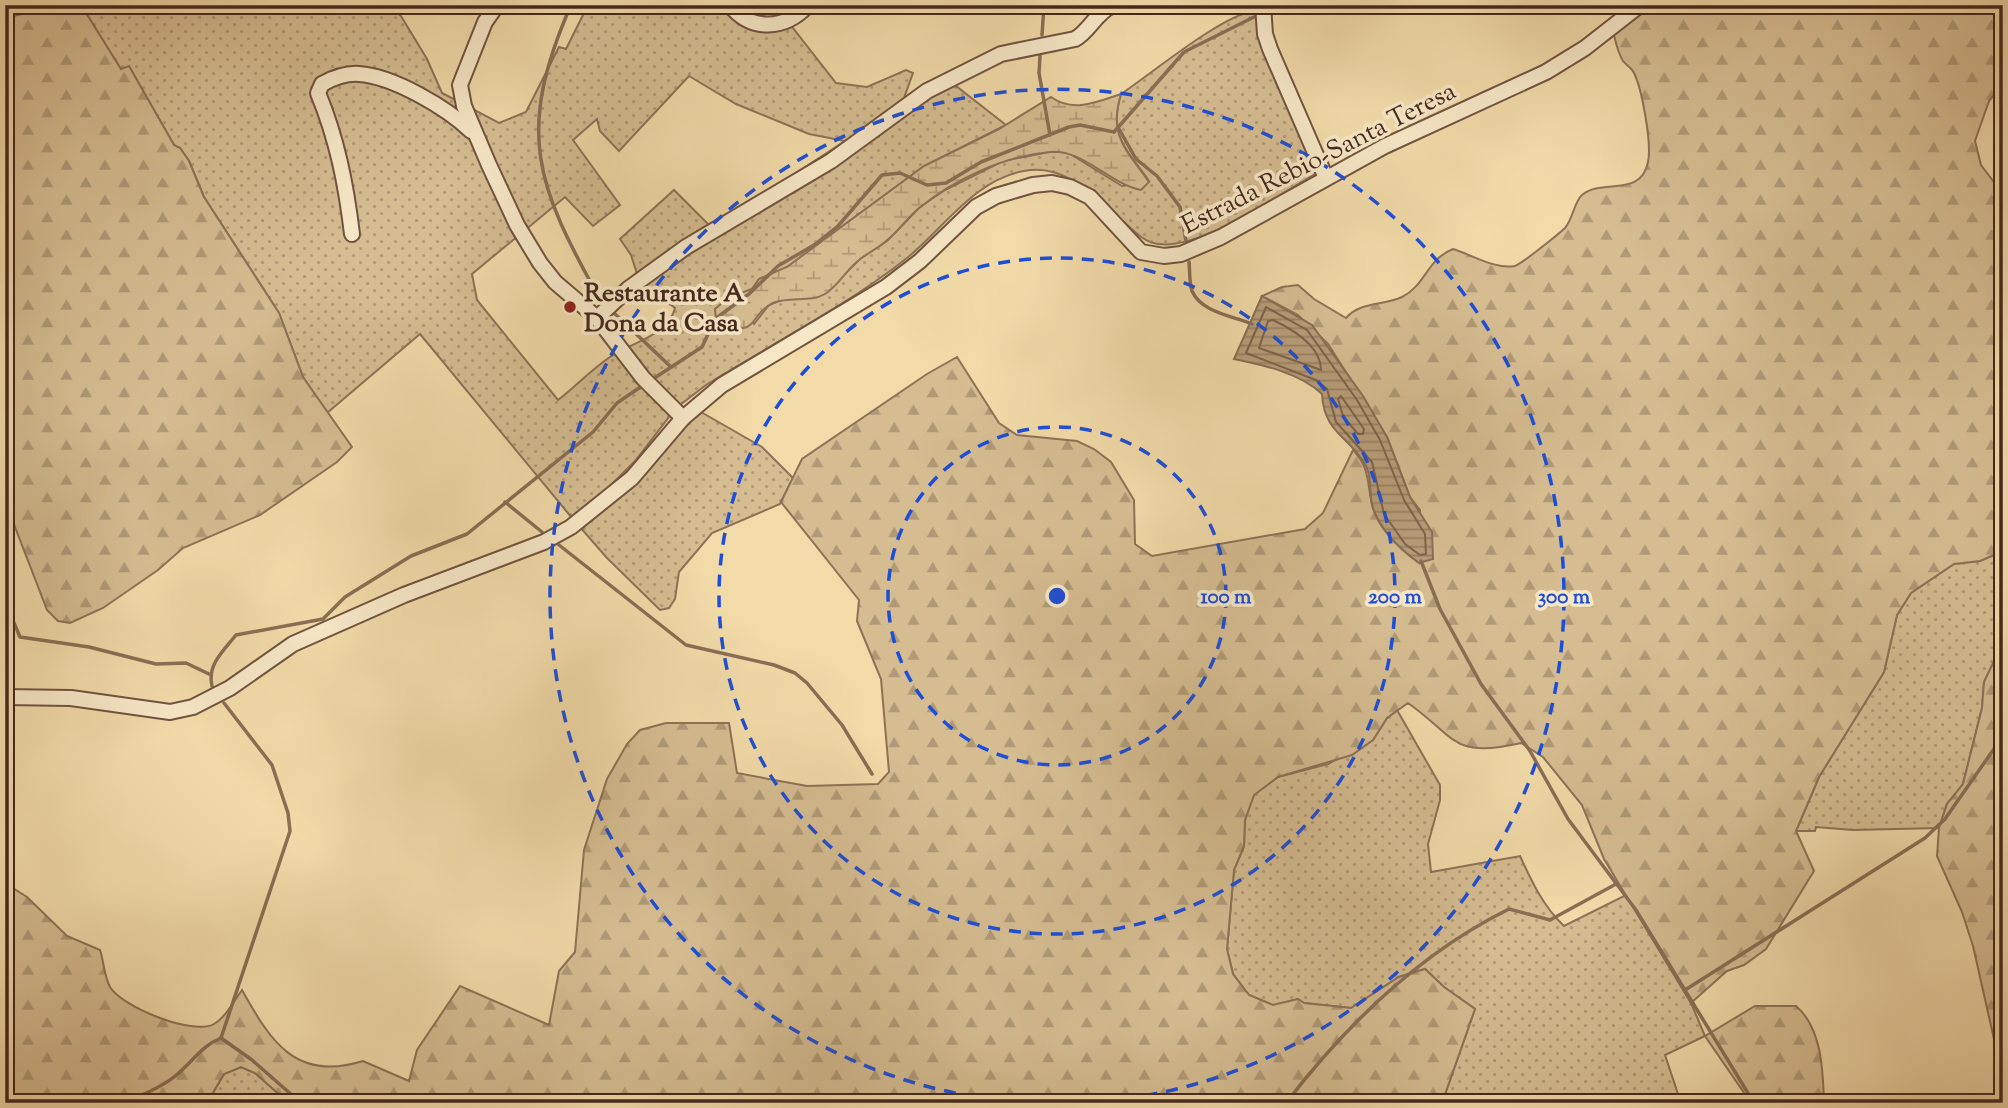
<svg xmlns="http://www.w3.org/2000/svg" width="2008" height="1108" font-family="'Sorts Mill Goudy',serif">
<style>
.grass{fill:url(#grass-dots);stroke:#8d7257;stroke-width:2;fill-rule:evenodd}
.forest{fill:url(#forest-firs);stroke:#8d7257;stroke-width:2}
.wetland{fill:url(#wetland-marsh);stroke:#8d7257;stroke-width:2}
.water{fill:url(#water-rules);stroke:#896e54;stroke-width:2}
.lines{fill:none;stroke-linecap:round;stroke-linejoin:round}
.shore{stroke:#7e624b;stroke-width:2}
.stream{stroke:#896e54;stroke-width:3.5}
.minor-casing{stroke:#705440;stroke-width:18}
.minor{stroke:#f7e7c7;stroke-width:14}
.ring{fill:none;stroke:#1d4ed8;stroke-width:3.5;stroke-dasharray:12 9}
.poi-dot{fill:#8f2418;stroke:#f7e7c7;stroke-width:2.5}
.labels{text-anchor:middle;stroke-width:7;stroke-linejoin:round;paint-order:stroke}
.street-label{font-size:26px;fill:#45271d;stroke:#f7e7c7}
.poi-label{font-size:26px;font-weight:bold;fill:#45271d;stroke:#f7e7c7;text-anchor:start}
.centre{fill:#1d4ed8;stroke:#f7e7c7;stroke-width:3.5}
.ring-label{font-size:21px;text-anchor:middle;font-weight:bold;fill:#1d4ed8;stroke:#f7e7c7;stroke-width:7;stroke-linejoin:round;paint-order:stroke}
</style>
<defs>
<pattern id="grass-dots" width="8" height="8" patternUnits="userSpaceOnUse" patternTransform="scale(1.75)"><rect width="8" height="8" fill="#d5bc91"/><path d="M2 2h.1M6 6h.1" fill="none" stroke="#af9976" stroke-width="1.8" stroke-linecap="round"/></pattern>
<pattern id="forest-firs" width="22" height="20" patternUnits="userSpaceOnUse" patternTransform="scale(1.75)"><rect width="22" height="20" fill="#d5bc91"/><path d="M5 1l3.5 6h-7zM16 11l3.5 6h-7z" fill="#af9976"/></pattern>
<pattern id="wetland-marsh" width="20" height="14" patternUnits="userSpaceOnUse" patternTransform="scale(1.75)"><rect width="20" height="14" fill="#d5bc91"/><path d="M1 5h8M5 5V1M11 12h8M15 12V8" fill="none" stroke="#af9976"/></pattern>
<pattern id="water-rules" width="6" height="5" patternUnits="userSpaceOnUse" patternTransform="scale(1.75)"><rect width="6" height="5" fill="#b79d79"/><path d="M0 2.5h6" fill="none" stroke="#978063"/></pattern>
</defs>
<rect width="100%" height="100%" fill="#f2daa9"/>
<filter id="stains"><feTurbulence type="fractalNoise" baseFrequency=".00286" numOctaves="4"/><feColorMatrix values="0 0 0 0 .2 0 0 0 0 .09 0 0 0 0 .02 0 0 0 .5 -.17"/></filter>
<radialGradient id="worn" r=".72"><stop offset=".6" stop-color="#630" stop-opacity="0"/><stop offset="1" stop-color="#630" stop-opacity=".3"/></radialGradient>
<g class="grass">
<polygon points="5,5 36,5 26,13 5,18"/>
<path d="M 81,5 L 390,5 L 401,16 L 427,59 L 442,93 L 499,123 L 526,112 L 559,47 L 566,49 L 588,5 L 723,5 L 739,21 L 789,23 L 836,83 L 867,87 L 906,70 L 913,73 L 904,98 L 947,79 L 1006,125 L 924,166 L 787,267 L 759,279 L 752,289 L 743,295 L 728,298 L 754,324 L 769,305 L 789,297 L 800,298 L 836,283 L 860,259 L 888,240 L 920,207 L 945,190 L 1003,161 L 1049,152 L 1067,152 L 1122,186 L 1149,181 C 1126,148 1108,136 1121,94 C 1151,74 1222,15 1254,11 L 1272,68 L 1320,171 C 1282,193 1202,250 1158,244 C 1143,242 1133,230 1123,221 C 1094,196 1065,163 1024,171 C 974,180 944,228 907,258 C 845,307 772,344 706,385 L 676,408 L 635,461 L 597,499 L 572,518 L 420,334 L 327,413 L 303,377 L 279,313 L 204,197 L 189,161 L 180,148 L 174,145 L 129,67 L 121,70 ZM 689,76 L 736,104 L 809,134 L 845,141 L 712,228 L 674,190 L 620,239 L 631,255 L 638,277 L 634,285 C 642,296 663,297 675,308 C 668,336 632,342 610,357 C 592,369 576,386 558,400 L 477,300 L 472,274 L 565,197 L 593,226 L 620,205 L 573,140 L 597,119 L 600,131 L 619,151 Z"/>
<polygon points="694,408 762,447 793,478 780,504 712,533 679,572 675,599 669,608 660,610 607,558 579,526"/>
<polygon points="2003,551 2003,655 1996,657 1984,682 1982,708 1963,784 1947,804 1939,828 1853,830 1816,827 1815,831 1796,831 1819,777 1884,672 1897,615 1911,593 1954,564 1980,561"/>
<path d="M 1397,710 L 1440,785 L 1440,800 L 1428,844 L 1431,872 L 1520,856 C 1532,882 1543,906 1564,926 L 1626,895 L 1691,1003 L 1705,1036 L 1665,1055 L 1681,1103 L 1442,1103 L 1475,1009 L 1444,987 L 1425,969 L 1399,977 L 1351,1008 L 1304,1003 L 1298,999 L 1273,1005 L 1249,995 L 1233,974 L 1227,949 L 1234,870 L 1244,846 L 1245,820 L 1254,794 L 1278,777 L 1328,764 L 1373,740 L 1387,718 Z"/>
<polygon points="241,1067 255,1073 289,1103 207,1103 224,1074"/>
</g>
<g class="forest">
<polygon points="36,5 81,5 121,69 129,66 174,145 180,148 189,161 204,197 279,313 303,377 352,447 337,462 260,515 183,548 158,570 103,608 70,623 58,621 47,610 5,501 5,18 26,13"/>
<path d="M 1627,5 L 2003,5 L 2003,84 L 1989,101 L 1975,141 L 1981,165 L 2003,194 L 2003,551 L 1980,561 L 1954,564 L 1911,593 L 1897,615 L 1884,672 L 1819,777 L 1796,831 L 1814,871 L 1766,949 L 1744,965 L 1727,971 L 1691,1003 L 1604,859 L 1582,805 L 1543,757 L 1521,743 C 1452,759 1457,738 1408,703 L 1387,718 L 1373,740 L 1352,755 L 1278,777 L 1254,795 L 1245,820 L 1244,846 L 1234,870 L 1227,949 L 1233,974 L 1249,995 L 1273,1005 L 1298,999 L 1304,1003 L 1351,1008 L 1399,977 L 1425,969 L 1444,987 L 1475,1009 L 1442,1103 L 289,1103 L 255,1073 L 241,1067 L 224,1074 L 207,1103 L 5,1103 L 5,883 L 27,897 L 67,936 L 100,950 C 104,962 104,976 110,987 C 122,1007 193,1036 214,1024 C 225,1018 234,1001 242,990 C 271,1042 296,1082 363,1061 L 409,1081 L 417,1050 L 460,986 L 549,1025 L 559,971 L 575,952 L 584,850 L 607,779 L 627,744 L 640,730 L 666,723 L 729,723 L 737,773 L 807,786 L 878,784 L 889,772 L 881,679 L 857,621 L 859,600 L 781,502 L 802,459 L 927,374 L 957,357 L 999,423 L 1017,435 L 1077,441 L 1094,449 L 1111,462 L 1134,500 L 1135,544 L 1152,556 L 1305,529 L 1323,513 L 1353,450 C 1370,468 1367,482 1372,505 C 1378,529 1400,549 1419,563 L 1420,510 L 1410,497 L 1387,437 L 1328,344 L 1298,315 L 1262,296 L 1282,287 L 1298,285 L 1314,299 L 1346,318 C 1361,301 1383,306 1402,297 C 1426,285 1426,260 1453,249 C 1470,254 1496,270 1515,266 C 1520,265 1560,233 1565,228 C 1573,219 1574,202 1582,195 C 1602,178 1641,198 1648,162 C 1652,144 1642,89 1634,73 C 1632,68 1626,65 1623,61 C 1616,50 1614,33 1610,20 Z"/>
<polygon points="2003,655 2003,1079 1973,946 1962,912 1937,856 1939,828 1947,804 1963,784 1982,708 1984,682 1996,657"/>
<path d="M 1755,1006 L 1796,1006 C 1822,1028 1823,1071 1824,1103 L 1751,1103 L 1705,1036 Z"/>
</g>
<path class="wetland" d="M 1121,94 C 1108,136 1126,149 1149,182 L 1141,190 C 1108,183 1083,149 1050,152 C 1004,156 955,179 919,208 C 907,218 898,232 885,242 C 877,249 867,253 859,260 C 846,270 838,286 825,294 C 810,303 790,296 773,303 C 748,314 759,342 716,320 L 715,309 L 728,298 L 752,289 L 759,279 L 787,267 L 924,166 L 999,129 L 1051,97 C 1073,113 1097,102 1121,94 Z"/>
<path class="water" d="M 1262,296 L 1312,325 L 1363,396 L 1387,437 L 1410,497 L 1432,532 L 1433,559 L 1419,563 C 1400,549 1378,528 1372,504 C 1369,492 1372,478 1366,466 C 1350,436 1324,434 1322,394 C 1300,373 1263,365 1234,359 Z"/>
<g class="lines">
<g class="shore">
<polygon points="1266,307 1307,330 1357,400 1380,440 1404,500 1425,534 1426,554 1420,555 1405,544 1384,514 1372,462 1336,422 1327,389 1316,380 1246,353"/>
<path d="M 1273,320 C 1292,329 1321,346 1321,370 L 1259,348 L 1268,321 Z"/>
<polygon points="1341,396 1364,429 1363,434 1358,434 1343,416 1338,399"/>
</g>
<g class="stream">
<path d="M 571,5 C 515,133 536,185 601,301"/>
<polyline points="1273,12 1321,5"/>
<polyline points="1042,35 1044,5"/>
<polyline points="1040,56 1039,73 1050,135"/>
<polyline points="1119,129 1136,159 1157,176 1180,207 1186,241"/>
<path d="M 1189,262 C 1190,271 1189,282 1192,291 C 1201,312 1232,316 1252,324"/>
<polyline points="615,314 671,367"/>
<polyline points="656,377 702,347 715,319 749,294 778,266 814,245 838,226 882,175 900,173 927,185 946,183 981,162 1069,127 1080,125 1114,132 1184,52 1254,17"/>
<polyline points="505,502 542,532"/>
<polyline points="559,545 686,645 774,665 795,673 807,683 842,725 872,774"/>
<polyline points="1421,561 1440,609 1481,684 1530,751 1568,819 1636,910 1754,1103"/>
<polyline points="5,602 20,637 89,647 156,664 186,663 209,674"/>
<path d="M 212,686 C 207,665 223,651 236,635 L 323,619 L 345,597 L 411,556 L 467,534 L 593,432 L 617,403 L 639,388"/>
<polyline points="1685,990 1925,838 1945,819 2003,736"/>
<polyline points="221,1038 252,1060 301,1103"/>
<path d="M 124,1103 C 141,1095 159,1089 174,1077 C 191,1064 201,1046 221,1038 L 290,831 L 288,813 L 272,765 L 224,703"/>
<path d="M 1286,1103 C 1346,1025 1420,953 1509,909 L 1550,920 L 1616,884"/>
</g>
<defs>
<g id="minor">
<polyline points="497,5 485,22 460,85 464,106 489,165 517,225 540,263 555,282 597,318 643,378 683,418"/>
<path d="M 730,5 C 751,32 785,30 808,5"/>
<polyline points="1163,5 1194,5"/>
<polyline points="1263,5 1265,34 1270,49 1326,178"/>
<path d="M 352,234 C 346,184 337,139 318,93 L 322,84 C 333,78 346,73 359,74 C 393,76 447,108 471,131"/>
<path d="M 597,318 L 628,289 L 686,247 L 831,161 L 927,91 L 1001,54 L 1075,39 C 1090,31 1095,13 1113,5"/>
<polyline points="5,697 71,698 170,712 193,707 230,688 293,644 404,595 544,542 571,527 632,478 683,418 722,385 886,287 920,261 976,207 996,196 1033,185 1052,183 1070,187 1090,197 1141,252 1164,256 1181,254 1221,237 1385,146 1546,72 1585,48 1640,5"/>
</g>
</defs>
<use href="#minor" class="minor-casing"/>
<use href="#minor" class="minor"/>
</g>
<g class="ring">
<circle cx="1057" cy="596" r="169"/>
<circle cx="1057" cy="596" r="338"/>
<path d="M1039 1103A507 507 0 1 1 1075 1103"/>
</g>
<circle class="poi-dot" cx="570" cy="307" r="7"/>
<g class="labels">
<g class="street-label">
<text transform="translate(1318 157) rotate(-27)" y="9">Estrada Rebio-Santa Teresa</text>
</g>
<g class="poi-label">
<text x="584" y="301">Restaurante A<tspan x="584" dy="30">Dona da Casa</tspan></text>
</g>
</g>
<circle cx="1057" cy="596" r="10" class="centre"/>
<g class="ring-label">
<text x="1226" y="603">100 m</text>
<text x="1395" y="603">200 m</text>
<text x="1564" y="603">300 m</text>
</g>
<rect width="2008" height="1108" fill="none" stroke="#f2daa9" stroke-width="28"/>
<rect x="7" y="7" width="1994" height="1094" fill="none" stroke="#45271d" stroke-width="3.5"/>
<rect x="14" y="14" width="1980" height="1080" fill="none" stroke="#45271d" stroke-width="2"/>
<rect width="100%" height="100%" filter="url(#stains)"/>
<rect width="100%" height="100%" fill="url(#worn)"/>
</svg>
